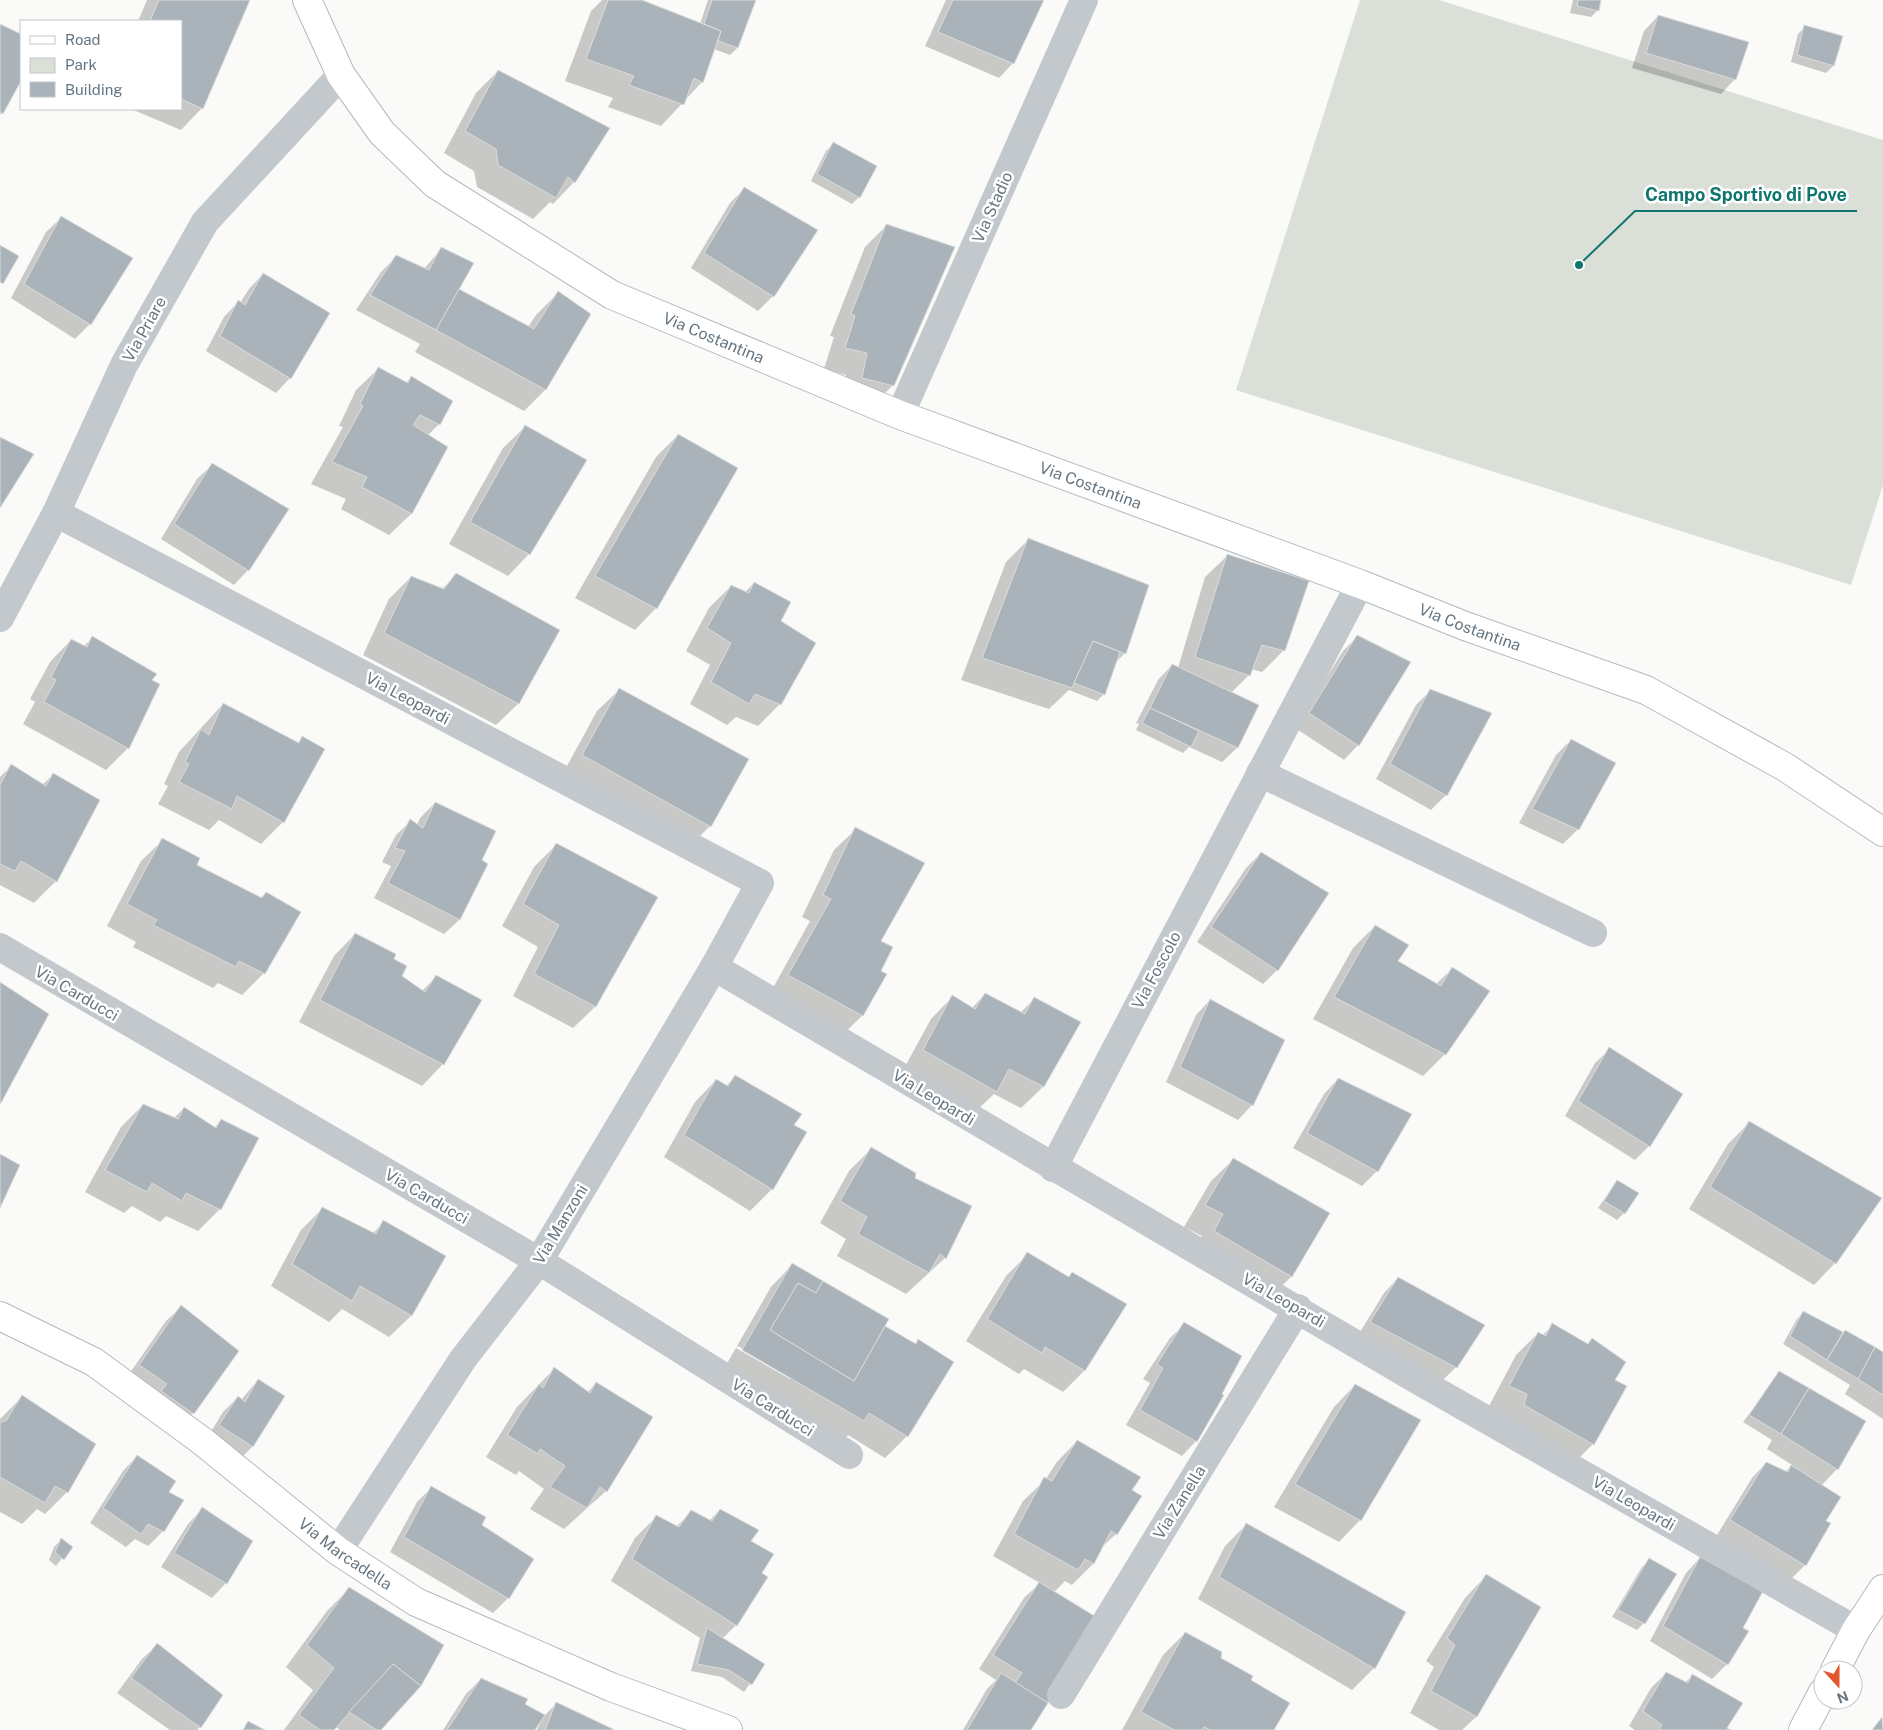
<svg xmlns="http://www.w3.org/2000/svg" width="1883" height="1730" font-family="'Public Sans',sans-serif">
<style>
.green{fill:#dadfd7}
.shadow{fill:#0003;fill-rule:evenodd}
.building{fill:#aab3b9;stroke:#dcdcda}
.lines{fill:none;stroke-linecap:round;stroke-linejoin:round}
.secondary-casing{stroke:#b3babf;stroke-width:30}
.street{stroke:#c3c8cc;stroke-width:28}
.secondary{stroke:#fff;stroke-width:28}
.labels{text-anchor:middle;stroke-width:5;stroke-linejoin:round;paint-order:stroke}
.street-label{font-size:16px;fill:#657683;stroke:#fff}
.leader{fill:none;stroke:#0f766e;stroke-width:2}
.callout-dot{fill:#0f766e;stroke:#fff;stroke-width:2}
.callout-label{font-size:18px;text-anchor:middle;font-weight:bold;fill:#0f766e;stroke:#fff;stroke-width:5;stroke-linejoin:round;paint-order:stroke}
</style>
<rect width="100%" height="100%" fill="#fafaf8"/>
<polygon class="green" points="1360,0 1439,0 1883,140 1883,485 1851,585 1236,390"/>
<g class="shadow">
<polygon points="147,0 249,0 202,108 181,130 131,109 181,109 181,21 138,21"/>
<polygon points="602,0 639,0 700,24 708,0 755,0 737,48 730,55 714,49 702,82 661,126 608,107 613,98 565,81 591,11"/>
<polygon points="946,0 1042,0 1013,63 999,78 925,46"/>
<polygon points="1573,0 1600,0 1598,10 1591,17 1570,13"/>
<polygon points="1658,16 1735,79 1721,94 1632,68 1644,31"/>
<polygon points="0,25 21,36 21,79 0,115"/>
<polygon points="1805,27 1833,66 1826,73 1791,62 1798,34"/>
<polygon points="498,71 574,182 553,204 550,202 533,219 477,187 474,171 444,153 476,93"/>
<polygon points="833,144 859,197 852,204 811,181 826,151"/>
<polygon points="745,188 773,296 758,311 691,268 730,203"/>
<polygon points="61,218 90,324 75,339 11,298 46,232"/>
<polygon points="887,225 893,385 871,407 841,400 846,375 824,369 834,337 830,336 865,247"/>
<polygon points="441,249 458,289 528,327 536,315 558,293 545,390 524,411 415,352 420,344 356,310 381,272 396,257 424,269"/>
<polygon points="263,274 290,378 276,393 206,351 224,317 238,302 240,303 249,289"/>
<polygon points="378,369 406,383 411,378 439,424 427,436 446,448 411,514 389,535 341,509 346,499 311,484 343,427 339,426 356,390"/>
<polygon points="525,427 529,554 508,576 449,544 503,448"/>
<polygon points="678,435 656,608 635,630 575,598 656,457"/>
<polygon points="212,465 248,570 234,585 161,539 197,479"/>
<polygon points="1028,540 1125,653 1115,663 1104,694 1097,701 1069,690 1049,709 961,680 1006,562"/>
<polygon points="1227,556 1284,650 1262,672 1251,669 1249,675 1231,693 1257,705 1237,748 1222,762 1189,747 1183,753 1136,730 1139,724 1136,723 1158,680 1172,665 1178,668 1205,577"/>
<polygon points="456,575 558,630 518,704 496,725 363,655 389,599 411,577 442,589"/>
<polygon points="754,583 779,622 780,704 758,726 736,717 727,725 690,704 710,665 686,651 709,608 731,586 745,592"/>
<polygon points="1357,637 1358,745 1344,760 1295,728 1343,651"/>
<polygon points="92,638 150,680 128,748 106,770 23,724 35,702 30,699 50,662 71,640 84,646"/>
<polygon points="619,690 710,826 688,848 561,777 597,711"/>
<polygon points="1431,690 1446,795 1431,810 1376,779 1416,705"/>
<polygon points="223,704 297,743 302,738 283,822 261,844 219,820 209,830 158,804 168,786 164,784 179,752"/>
<polygon points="1571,740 1578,829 1563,844 1519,823 1556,755"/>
<polygon points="11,766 42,785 53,775 56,881 34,903 0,885 0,777"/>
<polygon points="435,803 480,860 487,865 459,920 444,934 374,898 391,866 382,862 396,835 411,821 417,825 420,818"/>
<polygon points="856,829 880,942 879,971 886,974 862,1016 840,1037 768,997 810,921 802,917 834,850"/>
<polygon points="163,840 195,865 260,898 266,893 264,973 242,995 218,983 213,988 133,947 136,942 107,926 141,861"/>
<polygon points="556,845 656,898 595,1007 573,1028 513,996 538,947 502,926 534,867"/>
<polygon points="1261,853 1277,970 1263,984 1197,942 1246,868"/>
<polygon points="1375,926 1396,962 1436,984 1452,969 1445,1054 1423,1076 1313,1019 1353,948"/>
<polygon points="355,934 393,959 400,976 422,991 436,977 443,1064 422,1086 299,1022 334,956"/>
<polygon points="985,994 1020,1013 1034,999 1079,1023 1043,1087 1021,1108 994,1094 974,1113 902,1072 931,1019 952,997 971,1009"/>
<polygon points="1210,1000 1252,1105 1238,1120 1166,1082 1196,1015"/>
<polygon points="1610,1049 1649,1146 1635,1160 1565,1116 1595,1063"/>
<polygon points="735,1077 793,1125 805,1132 772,1189 750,1211 664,1157 695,1102 716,1080 726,1086"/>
<polygon points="1338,1079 1377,1171 1362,1186 1293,1148 1324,1094"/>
<polygon points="143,1105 174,1118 184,1108 214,1128 221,1121 220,1209 198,1231 166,1216 160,1222 132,1206 124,1213 85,1192 121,1127"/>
<polygon points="1750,1122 1835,1263 1814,1285 1689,1209 1728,1144"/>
<polygon points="871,1149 913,1178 945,1258 906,1294 837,1256 846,1239 820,1223 849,1171"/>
<polygon points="1233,1160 1328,1214 1291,1277 1269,1298 1193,1253 1202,1236 1184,1227 1211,1181"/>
<polygon points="1617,1181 1624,1213 1617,1220 1598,1208"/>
<polygon points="322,1209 372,1234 384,1222 444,1257 411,1316 389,1337 342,1309 329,1322 271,1286 301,1230"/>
<polygon points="1028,1254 1068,1278 1072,1273 1084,1371 1063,1392 1024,1369 1019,1374 966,1341 1006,1276"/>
<path d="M 792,1265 L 883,1326 L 914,1345 L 918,1340 L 907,1436 L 885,1458 L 848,1435 L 841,1442 L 722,1372 L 771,1287 ZM 738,1346 L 785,1374 L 791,1377 L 790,1379 L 736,1348 Z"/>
<polygon points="1398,1278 1456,1367 1441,1382 1357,1337 1384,1293"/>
<polygon points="181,1307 193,1413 179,1427 125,1380 166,1321"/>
<polygon points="1804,1312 1883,1353 1883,1419 1845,1394 1850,1385 1783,1344 1797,1319"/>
<polygon points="1185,1324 1196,1441 1182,1456 1126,1425 1150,1383 1143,1379 1170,1338"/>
<polygon points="1553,1325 1586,1345 1592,1339 1613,1380 1593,1444 1571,1466 1488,1408 1516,1355 1538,1333 1542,1336"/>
<polygon points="554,1369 587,1393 596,1383 606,1491 564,1529 530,1509 544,1489 519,1471 516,1475 486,1457 517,1407"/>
<polygon points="1780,1373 1864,1421 1837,1469 1821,1486 1824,1521 1829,1524 1805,1565 1790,1580 1717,1535 1752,1478 1766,1463 1785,1472 1792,1465 1767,1449 1772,1440 1743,1422"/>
<polygon points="258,1380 284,1397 252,1447 238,1461 206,1440 223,1412 238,1397 241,1400"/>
<polygon points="1355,1385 1360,1520 1339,1542 1274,1507 1334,1407"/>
<polygon points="23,1396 67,1492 45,1514 37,1509 22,1524 0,1512 0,1419"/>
<polygon points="1077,1441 1131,1490 1116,1534 1101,1548 1093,1564 1072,1585 1065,1581 1053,1593 1029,1730 963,1730 987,1689 996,1680 979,1669 1024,1598 1040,1583 993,1556 1023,1501 1046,1479 1056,1463"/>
<polygon points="137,1456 167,1492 163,1531 148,1546 135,1539 126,1547 90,1523 123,1471"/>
<polygon points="431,1488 480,1525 532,1559 508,1598 493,1613 390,1552 417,1502"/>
<polygon points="202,1509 226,1583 212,1598 161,1567 188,1524"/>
<polygon points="720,1510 749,1541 760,1574 736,1625 722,1639 763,1665 744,1692 722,1677 691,1671 700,1638 611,1581 635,1538 657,1516 676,1527 691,1512 709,1521"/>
<polygon points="1246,1525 1374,1668 1352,1690 1198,1599 1225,1546"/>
<polygon points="61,1540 71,1547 56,1566 49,1560 54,1547"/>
<polygon points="1700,1558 1742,1629 1727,1664 1712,1679 1650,1641 1686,1573"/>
<polygon points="1649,1560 1644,1623 1637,1630 1612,1617 1642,1567"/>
<polygon points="1486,1576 1539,1607 1476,1717 1462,1730 1439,1730 1410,1713 1434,1667 1426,1661 1465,1598"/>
<polygon points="349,1589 380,1730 340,1730 336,1727 333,1730 284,1730 313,1690 286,1667 327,1611"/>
<polygon points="1185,1633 1249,1681 1273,1730 1122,1730 1163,1655"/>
<polygon points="157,1645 200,1727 197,1730 170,1730 117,1693 142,1659"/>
<polygon points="1666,1673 1685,1683 1692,1676 1728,1730 1635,1730 1629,1726 1651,1688"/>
<polygon points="481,1679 544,1716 556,1704 612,1730 537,1730 540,1722 534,1730 443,1730 466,1694"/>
</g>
<g class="building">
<polygon points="159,0 250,0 203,109 181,99 181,21 150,21"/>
<polygon points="608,0 642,0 721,31 703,83 694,78 684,105 629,85 634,76 586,59"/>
<polygon points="712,0 756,0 738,48 718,41 721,31 704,24"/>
<polygon points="953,0 1044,0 1014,64 938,32"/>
<polygon points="1578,0 1601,0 1599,11 1577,6"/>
<polygon points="1658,15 1749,42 1736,80 1646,53"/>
<polygon points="0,24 21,34 21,81 3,114 0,112"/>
<polygon points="1804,25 1843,36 1834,66 1797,55"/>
<polygon points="498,70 610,128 575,183 568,177 556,198 498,165 496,149 465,131"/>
<polygon points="833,142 877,166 860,198 817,174"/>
<polygon points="744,187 818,230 774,297 704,253"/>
<polygon points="61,216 133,258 91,325 24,284"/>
<polygon points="886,224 955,247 894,386 862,378 867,353 845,348 855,316 851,314"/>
<polygon points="0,245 19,256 3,284 0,282"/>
<polygon points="441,247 474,263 436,330 370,295 396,255 429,270"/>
<polygon points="263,273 330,313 291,379 220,336 238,300 245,305"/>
<polygon points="459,289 534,329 558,291 591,314 546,390 436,330"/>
<polygon points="378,367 408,383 411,376 453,401 440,425 420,415 413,425 448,447 412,514 362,487 367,477 332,462 363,406 360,404"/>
<polygon points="525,425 587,460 530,555 470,522"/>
<polygon points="678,434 738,468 657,609 595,576"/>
<polygon points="0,437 34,454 0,508"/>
<polygon points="212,463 289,509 249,571 174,524"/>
<polygon points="1028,538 1149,585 1126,654 1093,641 1072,688 982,658"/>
<polygon points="1227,554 1309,581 1285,651 1262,645 1250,676 1195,657"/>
<polygon points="456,573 560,630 519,704 384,633 411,576 444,589"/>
<polygon points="754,582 791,602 781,621 816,643 781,705 755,694 749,704 711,682 731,643 707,628 731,585 749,593"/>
<polygon points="1357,635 1411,662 1359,746 1309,713"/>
<polygon points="92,636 157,674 152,680 160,684 129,749 44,702 56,680 51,677 71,639 87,647"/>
<polygon points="1093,641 1120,652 1105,695 1074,683"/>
<polygon points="1172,664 1259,705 1238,748 1150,708"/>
<polygon points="619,688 749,759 711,827 582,755"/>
<polygon points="1430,689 1492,713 1447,796 1390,764"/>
<polygon points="223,703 299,743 302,736 325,749 284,823 237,796 232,809 179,782 189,764 185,762 201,729 209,735"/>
<polygon points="1150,708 1199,731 1191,747 1142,723"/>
<polygon points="1571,739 1616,763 1579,830 1532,809"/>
<polygon points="11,764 46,786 53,773 100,800 57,882 21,861 15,871 0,864 0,785"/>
<polygon points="435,802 496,831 482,860 488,864 460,920 388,883 405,851 395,848 410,819 423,828"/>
<polygon points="855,827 925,863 881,941 893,947 881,971 887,974 863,1016 788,975 831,899 823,895"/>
<polygon points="162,838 200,858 197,865 262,898 266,892 301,912 265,974 239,961 236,967 153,925 157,920 127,904"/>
<polygon points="556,843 658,897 596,1007 534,974 559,925 523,904"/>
<polygon points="1261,852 1329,893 1278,971 1211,927"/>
<polygon points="1375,925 1409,945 1398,961 1441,986 1452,967 1490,991 1446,1055 1334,997"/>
<polygon points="355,933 396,954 394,959 407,966 402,976 425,992 436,975 482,1000 444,1065 320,1000"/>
<polygon points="0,982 49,1014 1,1103 0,1103"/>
<polygon points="985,993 1025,1014 1034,997 1081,1022 1044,1087 1009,1069 997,1092 923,1050 952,995 975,1009"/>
<polygon points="1210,999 1285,1040 1253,1106 1180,1067"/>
<polygon points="1609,1047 1683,1094 1650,1147 1578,1101"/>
<polygon points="735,1075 802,1114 794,1125 807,1132 773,1190 684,1135 716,1079 728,1086"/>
<polygon points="1338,1078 1412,1114 1378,1172 1307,1133"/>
<polygon points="143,1104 178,1119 184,1107 216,1128 221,1119 259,1138 221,1210 186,1193 182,1201 152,1183 147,1192 105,1170"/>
<polygon points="1749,1121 1882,1198 1836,1264 1710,1187"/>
<polygon points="871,1147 916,1173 915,1178 972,1206 946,1259 940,1254 929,1273 858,1234 867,1217 840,1201"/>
<polygon points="0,1154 20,1165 0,1208"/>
<polygon points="1233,1158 1330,1213 1292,1277 1214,1231 1223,1214 1205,1205"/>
<polygon points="1617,1180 1639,1193 1625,1214 1604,1201"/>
<polygon points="322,1207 376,1234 383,1220 446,1256 412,1316 360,1286 352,1301 292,1264"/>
<polygon points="1027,1252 1069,1277 1072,1272 1127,1304 1085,1371 1045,1347 1042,1353 987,1319"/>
<polygon points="792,1263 823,1281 816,1293 798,1283 770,1330 854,1381 885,1326 916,1344 918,1339 954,1362 908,1437 869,1413 864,1421 742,1350"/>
<polygon points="1398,1277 1485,1325 1457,1368 1370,1322"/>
<polygon points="823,1281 889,1319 854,1381 770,1330 798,1283 816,1293"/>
<polygon points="181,1305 239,1351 194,1414 161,1391 167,1384 139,1365"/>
<polygon points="1803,1311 1843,1332 1827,1360 1790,1336"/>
<polygon points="1184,1322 1242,1356 1222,1394 1224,1395 1197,1442 1140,1410 1163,1368 1157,1364"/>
<polygon points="1552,1323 1588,1344 1592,1338 1626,1362 1615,1380 1627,1386 1594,1445 1524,1405 1527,1394 1509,1386 1538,1332 1546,1336"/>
<polygon points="1845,1330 1875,1347 1858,1379 1827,1360"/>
<polygon points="1875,1347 1883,1352 1883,1395 1858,1379"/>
<polygon points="554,1367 590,1393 596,1382 653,1417 607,1492 600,1487 587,1508 550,1487 565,1466 540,1449 538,1454 507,1435 539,1384 543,1388"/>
<polygon points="1779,1371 1809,1388 1781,1434 1749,1415"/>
<polygon points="258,1379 285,1396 253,1447 219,1425 238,1396 245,1402"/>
<polygon points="1355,1384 1421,1420 1361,1521 1295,1484"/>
<polygon points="1809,1388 1866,1421 1838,1470 1781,1434"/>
<polygon points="22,1395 96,1444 68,1493 55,1486 45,1503 0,1477 0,1422 6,1421"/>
<polygon points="1077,1440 1141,1477 1132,1490 1142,1496 1117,1535 1111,1531 1094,1564 1085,1559 1078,1570 1014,1534 1044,1477 1052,1481"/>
<polygon points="137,1455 176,1481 169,1492 184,1500 164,1532 148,1524 141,1534 103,1508"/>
<polygon points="1766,1462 1788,1472 1791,1465 1841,1497 1826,1521 1831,1523 1806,1566 1730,1520"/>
<polygon points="431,1486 486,1517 482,1525 534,1559 509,1599 404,1537"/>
<polygon points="202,1507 253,1541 227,1584 174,1553"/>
<polygon points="720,1509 759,1530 751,1541 774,1554 762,1573 768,1577 737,1626 632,1559 656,1515 679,1527 691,1510 712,1521"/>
<polygon points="1246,1523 1406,1612 1375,1669 1219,1577"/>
<polygon points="61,1538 73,1547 64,1560 55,1552"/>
<polygon points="1700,1557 1763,1591 1743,1628 1749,1631 1728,1665 1663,1626"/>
<polygon points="1649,1558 1677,1574 1645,1624 1618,1610"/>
<polygon points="1486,1574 1541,1607 1477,1717 1431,1691 1455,1645 1447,1638"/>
<polygon points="1039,1582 1101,1620 1048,1703 1015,1683 1022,1673 993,1655"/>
<polygon points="349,1587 444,1645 421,1686 393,1664 334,1730 320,1730 299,1715 334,1668 307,1645"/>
<polygon points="707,1628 765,1664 752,1685 729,1670 697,1664"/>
<polygon points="1185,1632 1222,1652 1221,1658 1253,1676 1251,1680 1290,1703 1274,1730 1210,1730 1204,1727 1202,1730 1174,1730 1141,1712"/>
<polygon points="157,1643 223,1695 201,1728 131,1678"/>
<polygon points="393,1664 421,1686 381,1730 377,1730 349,1712"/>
<polygon points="1666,1672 1688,1683 1692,1674 1743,1703 1727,1728 1731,1730 1659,1730 1662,1725 1643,1711"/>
<polygon points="1001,1673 1048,1703 1031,1730 967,1730"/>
<polygon points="481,1678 528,1699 525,1704 545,1715 535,1730 447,1730"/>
<polygon points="556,1702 613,1729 613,1730 545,1730"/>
<polygon points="1882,1717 1883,1730 1872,1730"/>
<polygon points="248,1721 265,1730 243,1730"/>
</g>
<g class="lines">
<defs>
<g id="secondary">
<path id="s1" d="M 307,0 L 341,75 L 382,133 L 435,184 L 612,295 L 900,415 L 1360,584 L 1465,626 L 1646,690 L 1785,767 L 1883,832"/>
<path id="s2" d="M 0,1316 L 94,1362 L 202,1441 L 338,1551 L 416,1602 L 611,1687 L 728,1730"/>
<polyline points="1835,1670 1856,1630 1883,1589"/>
<polyline points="1803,1730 1823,1692"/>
</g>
</defs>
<use href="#secondary" class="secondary-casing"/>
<g class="street">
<polyline points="900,415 1084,0"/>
<polyline points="56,513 760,883 714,967 539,1261 463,1359 338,1551"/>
<polyline points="0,618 56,513 124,365 205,222 341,75"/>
<polyline points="1260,773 1593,933"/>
<polyline points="0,947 539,1261 849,1455"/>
<polyline points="714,967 1417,1380 1856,1630"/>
<polyline points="1053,1168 1360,584"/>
<polyline points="1061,1695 1298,1308"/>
</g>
<use href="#secondary" class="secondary"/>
</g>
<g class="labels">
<g class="street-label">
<text transform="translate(992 207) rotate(-66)" y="6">Via Stadio</text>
<text transform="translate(144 329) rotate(-61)" y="6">Via Priare</text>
<text dy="6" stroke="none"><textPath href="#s1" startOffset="546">Via Costantina</textPath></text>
<text dy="6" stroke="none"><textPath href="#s1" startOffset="951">Via Costantina</textPath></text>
<text dy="6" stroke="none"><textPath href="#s1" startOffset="1356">Via Costantina</textPath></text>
<text transform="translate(408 698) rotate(28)" y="6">Via Leopardi</text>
<text transform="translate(1156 970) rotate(-62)" y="6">Via Foscolo</text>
<text transform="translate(77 993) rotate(30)" y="6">Via Carducci</text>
<text transform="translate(934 1097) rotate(31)" y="6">Via Leopardi</text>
<text transform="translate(427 1196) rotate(30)" y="6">Via Carducci</text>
<text transform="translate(560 1224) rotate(-59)" y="6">Via Manzoni</text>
<text transform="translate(1284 1300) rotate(30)" y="6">Via Leopardi</text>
<text transform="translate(773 1407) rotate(32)" y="6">Via Carducci</text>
<text transform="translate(1179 1502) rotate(-58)" y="6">Via Zanella</text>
<text transform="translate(1634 1503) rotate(30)" y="6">Via Leopardi</text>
<text dy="6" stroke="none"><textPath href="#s2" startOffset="421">Via Marcadella</textPath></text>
</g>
</g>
<path class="leader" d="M1579 265L1635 211H1857"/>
<circle class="callout-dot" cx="1579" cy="265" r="5"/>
<g class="callout-label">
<text x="1746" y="201">Campo Sportivo di Pove</text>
</g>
<rect x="20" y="20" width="162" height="90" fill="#ffffff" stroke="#c1c8cd"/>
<rect x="30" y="36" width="25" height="8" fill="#ffffff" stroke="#c1c8cd"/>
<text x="65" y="45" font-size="15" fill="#657683">Road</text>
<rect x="30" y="58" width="25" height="15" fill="#dadfd7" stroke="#c1c8cd"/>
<text x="65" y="70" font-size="15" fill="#657683">Park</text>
<rect x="30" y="82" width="25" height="15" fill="#aab3b9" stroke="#c1c8cd"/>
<text x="65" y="95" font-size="15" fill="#657683">Building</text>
<g transform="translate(1838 1685) rotate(159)"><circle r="24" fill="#ffffff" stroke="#c1c8cd"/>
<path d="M0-4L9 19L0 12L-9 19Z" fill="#e4572e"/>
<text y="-8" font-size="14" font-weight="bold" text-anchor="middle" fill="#657683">N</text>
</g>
</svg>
